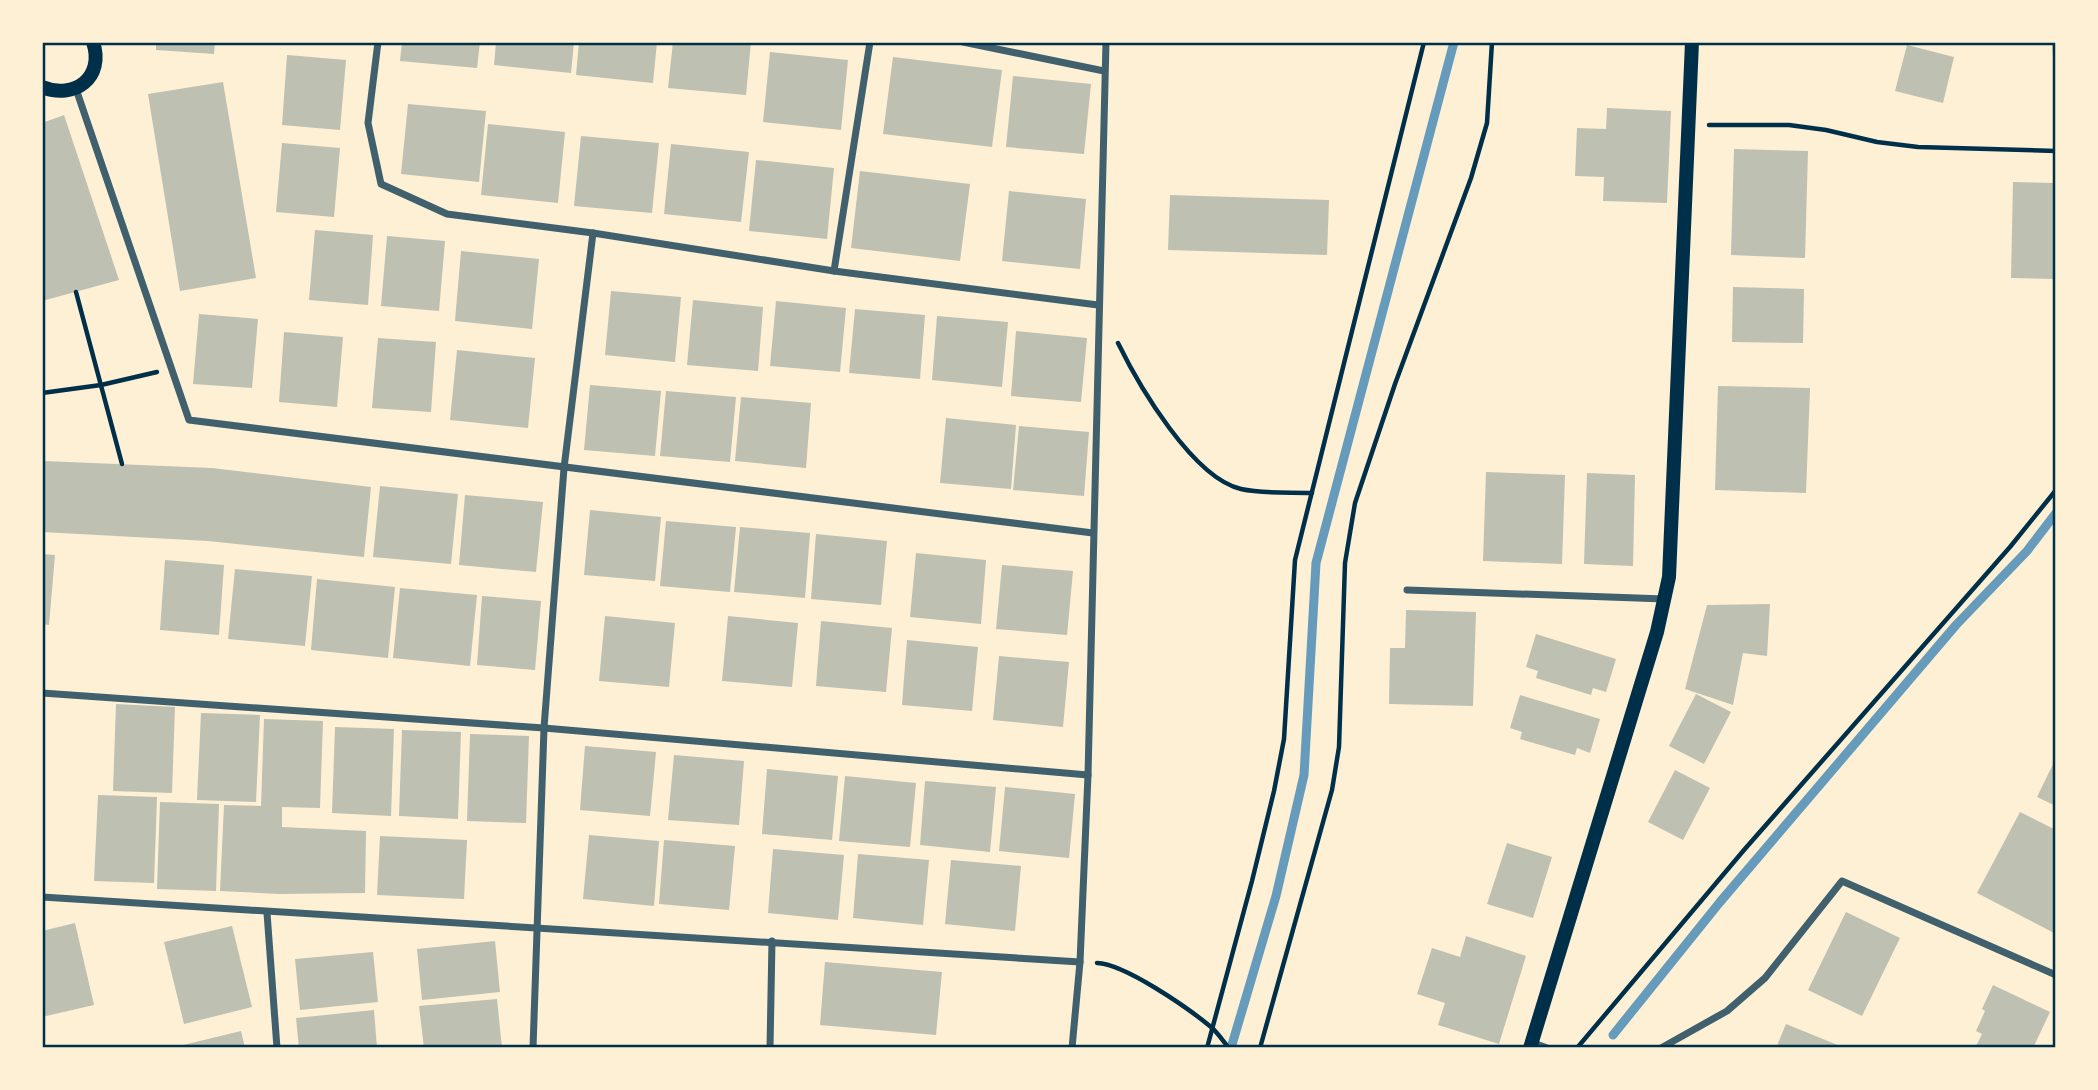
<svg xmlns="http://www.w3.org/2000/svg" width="2098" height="1090" font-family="'Golos Text',sans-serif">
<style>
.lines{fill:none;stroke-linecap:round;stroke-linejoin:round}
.stream{stroke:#669bbc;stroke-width:9}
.building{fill:#bec0b2}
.path{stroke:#003049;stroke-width:4.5}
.minor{stroke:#3f606c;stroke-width:7}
.secondary{stroke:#003049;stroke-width:14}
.neatline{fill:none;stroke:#003049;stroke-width:2.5}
</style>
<rect width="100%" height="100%" fill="#fdf0d5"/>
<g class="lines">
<g class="stream">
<polyline points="1613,1035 1720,902 1956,625 2027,551 2056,513"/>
<polyline points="1231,1048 1276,896 1304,775 1316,563 1454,42"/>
</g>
</g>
<g class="building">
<polygon points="156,42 215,42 214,54 156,50"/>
<polygon points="402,42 480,42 477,68 400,61"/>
<polygon points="496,42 574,42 571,73 494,65"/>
<polygon points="579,42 657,42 653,83 576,75"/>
<polygon points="673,42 751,42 746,95 668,88"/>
<polygon points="2052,42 2056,42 2056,77 2054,77"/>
<polygon points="1907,45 1954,57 1943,103 1895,91"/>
<polygon points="770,52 848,60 841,130 763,122"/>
<polygon points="287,55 346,60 340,130 282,125"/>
<polygon points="893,57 1002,70 992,147 883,134"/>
<polygon points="1013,76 1091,84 1084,154 1006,147"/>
<polygon points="223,82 256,278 180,291 148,94"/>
<polygon points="408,104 486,111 479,182 401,174"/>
<polygon points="1607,108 1671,111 1667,203 1603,201 1604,177 1575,176 1577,128 1606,129"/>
<polygon points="64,115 119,280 42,301 42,123"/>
<polygon points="488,124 565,132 558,203 481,195"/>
<polygon points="581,136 659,143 652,213 574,206"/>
<polygon points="282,143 340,148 334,217 276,212"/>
<polygon points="671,144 749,152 741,222 664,214"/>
<polygon points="1734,149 1808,151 1805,258 1731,255"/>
<polygon points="756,160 834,168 827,239 749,231"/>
<polygon points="860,171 970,184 960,261 851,248"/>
<polygon points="2013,182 2056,183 2056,279 2011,278"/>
<polygon points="1009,191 1086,199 1080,269 1002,261"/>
<polygon points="1170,195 1329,200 1327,255 1168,250"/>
<polygon points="315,230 373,235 368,305 309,300"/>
<polygon points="387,236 445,241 439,311 381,306"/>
<polygon points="461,251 539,259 532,329 455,321"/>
<polygon points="1733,287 1804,289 1803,343 1732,342"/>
<polygon points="611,291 681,297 675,362 605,355"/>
<polygon points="693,300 763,307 758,371 687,365"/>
<polygon points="776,301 846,308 840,372 770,366"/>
<polygon points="855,309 925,315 920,379 849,373"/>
<polygon points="199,314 258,319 252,388 193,384"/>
<polygon points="937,316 1008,322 1002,387 932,380"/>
<polygon points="1016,331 1087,338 1081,402 1011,396"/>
<polygon points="284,332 343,337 337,407 279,402"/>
<polygon points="378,338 436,342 431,412 372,408"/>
<polygon points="457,350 535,358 528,428 450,420"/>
<polygon points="590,385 661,391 655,456 584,450"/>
<polygon points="1718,386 1810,388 1806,493 1715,490"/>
<polygon points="666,391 736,397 730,462 660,456"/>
<polygon points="741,397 811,403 806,468 735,461"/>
<polygon points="946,418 1016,425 1011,489 940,483"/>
<polygon points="1019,426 1089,432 1084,496 1013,490"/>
<polygon points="44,461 212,468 371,487 364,557 208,541 42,532"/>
<polygon points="1486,472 1565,475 1562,564 1483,561"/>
<polygon points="1587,473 1635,475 1633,566 1584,564"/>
<polygon points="380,486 458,494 451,564 373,557"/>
<polygon points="465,495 543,502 536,572 459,565"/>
<polygon points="590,510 661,517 655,581 584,575"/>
<polygon points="666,521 736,527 730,592 660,586"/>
<polygon points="740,527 810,533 805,598 734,592"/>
<polygon points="816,534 887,541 881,605 811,599"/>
<polygon points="916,553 986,560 981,624 910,617"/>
<polygon points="42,554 55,555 49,625 42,624"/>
<polygon points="165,560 224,565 219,635 160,630"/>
<polygon points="1002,565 1073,571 1067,635 996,629"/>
<polygon points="235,569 312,576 305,646 228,639"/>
<polygon points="317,579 395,587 388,658 311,650"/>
<polygon points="400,588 477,595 470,666 393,658"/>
<polygon points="482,596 541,601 535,670 477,665"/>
<polygon points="1770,604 1767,656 1743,653 1733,705 1685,689 1707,605"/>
<polygon points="1406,610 1476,612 1473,706 1389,704 1390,648 1405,648"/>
<polygon points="605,616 675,623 669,687 599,681"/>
<polygon points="728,616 798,623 792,687 722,681"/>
<polygon points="821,621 892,628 886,692 816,686"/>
<polygon points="1536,634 1616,659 1606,692 1593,688 1591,695 1536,678 1538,671 1526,667"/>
<polygon points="907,640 978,647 972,711 902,705"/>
<polygon points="999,656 1069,662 1063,727 993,720"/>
<polygon points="1696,694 1731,712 1704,764 1669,746"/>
<polygon points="1520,695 1600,719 1590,753 1577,748 1575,755 1520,739 1522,732 1510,728"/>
<polygon points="116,704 175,707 172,793 113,791"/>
<polygon points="201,713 260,715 256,802 197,800"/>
<polygon points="264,719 323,721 320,808 282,807 282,827 366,831 365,893 279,894 220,891 224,805 261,806"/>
<polygon points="335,727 394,729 391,816 332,813"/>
<polygon points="402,730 461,732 458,819 399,816"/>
<polygon points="470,734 529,736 526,823 467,821"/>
<polygon points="585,746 656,752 650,816 580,810"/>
<polygon points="674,755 744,761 739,825 668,820"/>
<polygon points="2056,758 2056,806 2037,797"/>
<polygon points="767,769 838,776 832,840 762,834"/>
<polygon points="1675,770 1710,788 1683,840 1648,822"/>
<polygon points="845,776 916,783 910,847 839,841"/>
<polygon points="925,781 996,787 990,852 920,845"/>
<polygon points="1005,787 1075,794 1069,858 999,851"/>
<polygon points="98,795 157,797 154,883 94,881"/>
<polygon points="160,802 219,804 216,891 157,889"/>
<polygon points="2020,812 2056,830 2056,934 1977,893"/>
<polygon points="589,835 659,841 654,906 583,899"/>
<polygon points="380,836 467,840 464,899 377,895"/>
<polygon points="664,840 735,846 729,910 659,904"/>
<polygon points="1507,843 1552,857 1533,918 1487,904"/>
<polygon points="773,849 844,855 838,920 768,913"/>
<polygon points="858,854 929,860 923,925 853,918"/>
<polygon points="951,860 1021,866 1015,931 945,924"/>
<polygon points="1846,912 1900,938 1862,1016 1808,990"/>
<polygon points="75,923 94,1005 42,1017 42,931"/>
<polygon points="232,926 252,1007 184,1024 164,942"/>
<polygon points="1466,936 1526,956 1499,1044 1438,1025 1445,1003 1417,994 1432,948 1460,957"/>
<polygon points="495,941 500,992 422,1000 417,949"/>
<polygon points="373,952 378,1002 300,1010 295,959"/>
<polygon points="825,962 942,972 936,1035 820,1025"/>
<polygon points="1993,985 2050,1012 2033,1048 1975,1048 1982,1034 1976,1031 1985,1011 1982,1009"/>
<polygon points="497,999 502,1048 424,1048 419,1006"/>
<polygon points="374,1010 377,1048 299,1048 296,1018"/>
<polygon points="1786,1024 1845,1048 1776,1048"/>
<polygon points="241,1031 245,1048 176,1048 175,1047"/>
</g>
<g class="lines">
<g class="path">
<polyline points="1709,125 1789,125 1826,130 1877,142 1918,147 2056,151"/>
<polyline points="76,292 122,464"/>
<path d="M 1118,343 C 1139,386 1193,478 1241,489 C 1263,494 1289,492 1312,493"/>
<polyline points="42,393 101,385 157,372"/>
<path d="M 1097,963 C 1125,964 1188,1008 1211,1027 C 1218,1033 1223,1041 1229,1048"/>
<polyline points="1207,1048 1252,881 1274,791 1284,739 1295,560 1424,42"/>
<polyline points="1260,1048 1332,790 1339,747 1345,563 1355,503 1395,384 1471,178 1487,123 1492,42"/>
<polyline points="1577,1048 1744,850 2010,547 2056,490"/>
</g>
<g class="minor">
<polyline points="378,42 368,123 381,184 447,214 593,233 834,271 1098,305"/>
<polyline points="963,42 1104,71"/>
<polyline points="76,89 189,420 1093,533"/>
<polyline points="834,271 870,42"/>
<polyline points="1407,590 1665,599"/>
<polyline points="42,693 544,728 1088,775"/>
<polyline points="42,897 1080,962"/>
<polyline points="267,913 277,1048"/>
<polyline points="1531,1042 1547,1048"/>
<polyline points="533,1048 544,728 564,468 593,233"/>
<polyline points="770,1048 772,941"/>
<polyline points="1072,1048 1080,962 1088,775 1106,42"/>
<polyline points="1661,1048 1727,1011 1765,978 1842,881 2056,975"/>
</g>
<g class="secondary">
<path d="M 42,87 C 74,100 105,78 93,42"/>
<polyline points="1530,1048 1657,632 1669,577 1692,42"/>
</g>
</g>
<rect width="2098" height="1090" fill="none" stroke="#fdf0d5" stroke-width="88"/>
<rect x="44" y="44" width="2010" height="1002" class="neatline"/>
</svg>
